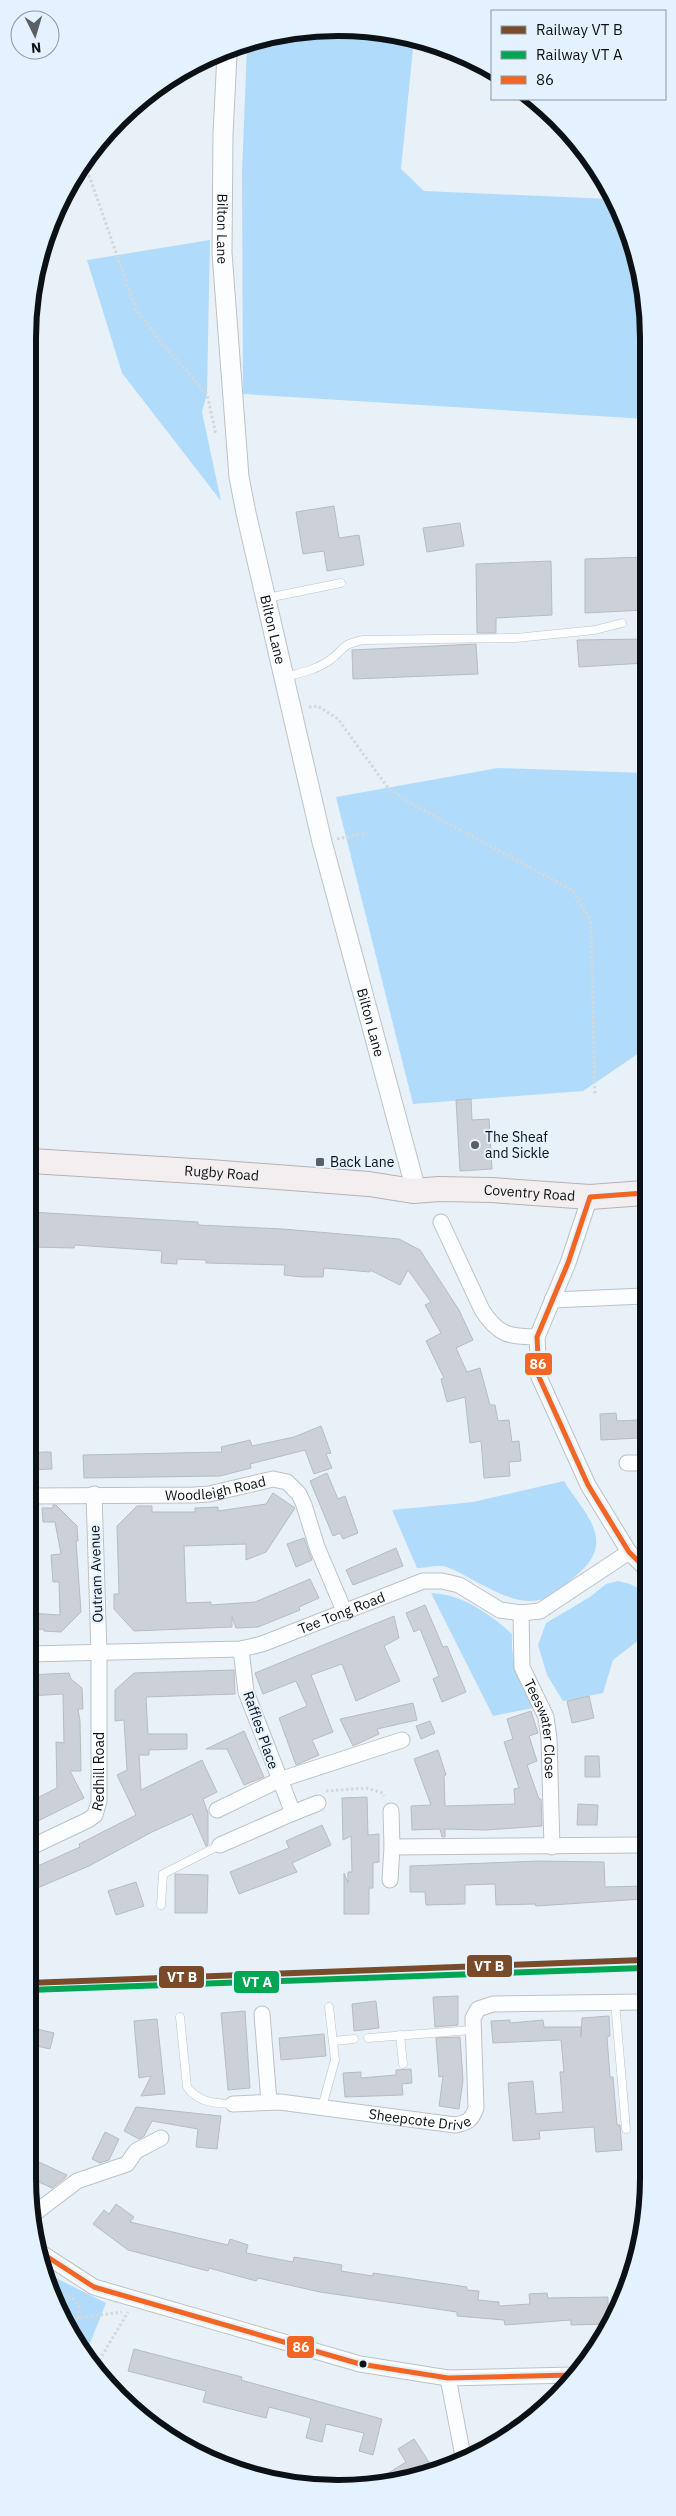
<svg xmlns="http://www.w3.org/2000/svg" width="676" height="2516" font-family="'IBM Plex Sans',sans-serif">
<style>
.green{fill:#b1dbfb}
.building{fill:#cbd1d7;stroke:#b6bcc1}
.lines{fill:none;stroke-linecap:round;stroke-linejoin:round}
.service-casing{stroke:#bbc2c7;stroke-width:9}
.minor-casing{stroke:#bbc2c7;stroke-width:17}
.tertiary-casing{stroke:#bbc2c7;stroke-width:21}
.primary-casing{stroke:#b8b1b4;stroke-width:26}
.path{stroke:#d5d8d9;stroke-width:3;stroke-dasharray:2.5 2.5;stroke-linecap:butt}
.service{stroke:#fcfdfe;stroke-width:8}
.minor{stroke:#fcfdfe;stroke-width:15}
.tertiary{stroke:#fcfdfe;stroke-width:19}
.primary{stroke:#f3eef0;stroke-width:24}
.bus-1-casing{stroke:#e3f2fe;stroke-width:9}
.bus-1{stroke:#f26522;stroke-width:5}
.rail-1-casing{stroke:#e3f2fe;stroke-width:10}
.rail-2-casing{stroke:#e3f2fe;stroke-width:10}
.rail-1{stroke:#7a4b2a;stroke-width:6}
.rail-2{stroke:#00a651;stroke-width:6}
.poi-dot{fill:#595f64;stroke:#e3f2fe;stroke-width:2}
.bus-dot{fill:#0c1115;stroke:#e3f2fe;stroke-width:2}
.labels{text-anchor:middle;stroke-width:4;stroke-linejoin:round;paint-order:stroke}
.street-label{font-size:14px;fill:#0c1115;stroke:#e3f2fe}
.poi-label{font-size:14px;fill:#0c1115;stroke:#e3f2fe;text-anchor:start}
.rim{fill:none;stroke:#0c1115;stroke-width:6}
.line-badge{stroke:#e3f2fe;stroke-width:2}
.badge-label{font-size:14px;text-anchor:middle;font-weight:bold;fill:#fff}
</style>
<rect width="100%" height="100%" fill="#e9f1f8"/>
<g class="green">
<polygon points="398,33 414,39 401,169 424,191 612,199 625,219 646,298 646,419 243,394 242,172 247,46 277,34"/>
<polygon points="210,240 207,394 202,412 221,501 122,373 87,260"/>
<polygon points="498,768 645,773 645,1049 583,1091 413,1104 336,797"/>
<path d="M 564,1481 C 584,1513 616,1540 580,1572 C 571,1580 561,1590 550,1596 C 518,1614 476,1578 447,1567 C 439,1564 425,1568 417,1568 L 392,1510 L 473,1502 Z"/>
<polygon points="618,1581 630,1584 644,1591 644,1636 613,1660 603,1693 563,1701 547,1675 538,1645 546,1623 590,1597 606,1584"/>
<path d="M 431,1593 C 462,1594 490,1614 512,1634 C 511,1664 519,1681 533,1708 L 493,1716 Z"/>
<polygon points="46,2273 106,2303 86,2353 51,2297"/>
</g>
<g class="building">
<polygon points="334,506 339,538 359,535 364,565 327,571 324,551 303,554 296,512"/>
<polygon points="460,523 464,546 427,552 423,528"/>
<polygon points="645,557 645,610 585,613 585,559"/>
<polygon points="551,561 552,615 496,618 496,633 477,633 476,564"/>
<polygon points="645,639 645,663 579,667 577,640"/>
<polygon points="476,644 478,674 353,679 352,650"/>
<polygon points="471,1099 472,1120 489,1119 492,1169 460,1171 456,1100"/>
<polygon points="30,1212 198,1222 198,1225 283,1229 399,1239 420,1250 459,1310 473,1340 456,1348 467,1372 480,1368 490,1405 495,1405 498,1421 509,1420 512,1442 519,1441 521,1461 509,1462 510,1476 484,1478 481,1441 470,1443 465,1397 447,1402 441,1379 444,1378 426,1341 441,1333 425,1305 431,1302 408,1270 400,1285 370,1270 370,1272 324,1268 323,1277 302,1277 284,1275 285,1265 206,1263 206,1260 177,1259 177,1264 161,1263 162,1251 75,1245 74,1248 30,1247"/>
<polygon points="616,1413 617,1421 638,1420 639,1438 601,1440 600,1414"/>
<polygon points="321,1426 331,1453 326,1454 332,1468 314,1474 305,1450 250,1464 251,1468 220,1476 84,1478 83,1455 222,1452 221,1447 250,1440 252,1446 294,1437"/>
<polygon points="44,1452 51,1452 52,1469 30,1470 30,1453"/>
<polygon points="327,1473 338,1499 345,1496 358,1533 343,1539 340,1533 333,1536 310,1481"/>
<polygon points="273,1493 295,1508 266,1552 246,1560 246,1544 184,1546 186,1603 211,1602 211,1605 255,1602 310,1579 319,1598 299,1607 300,1610 258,1627 236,1628 232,1617 232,1627 134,1631 114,1609 114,1594 119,1594 117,1526 137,1506 152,1506 152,1512 195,1512 195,1508 218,1507 218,1511 266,1504"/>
<polygon points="53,1505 56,1505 77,1526 78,1541 76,1541 81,1612 61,1632 44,1631 44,1629 29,1630 29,1613 60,1615 59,1582 53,1582 51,1555 61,1554 55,1522 43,1522 42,1508 53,1508"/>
<polygon points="304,1538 312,1560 296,1567 287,1544"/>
<polygon points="396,1548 403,1566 353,1585 346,1570"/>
<polygon points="425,1605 443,1647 447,1646 466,1692 442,1702 433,1679 439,1676 420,1629 414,1632 406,1613"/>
<polygon points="394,1616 399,1638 384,1646 400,1681 356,1701 342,1664 311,1675 333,1732 312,1740 319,1755 296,1765 279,1718 307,1706 296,1681 263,1694 255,1673"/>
<polygon points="234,1670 235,1694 146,1697 148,1734 187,1734 187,1749 149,1750 149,1755 139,1755 141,1790 202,1760 217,1792 203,1799 208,1813 208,1845 206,1846 192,1814 152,1832 89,1866 28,1892 28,1866 40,1865 80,1847 79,1844 136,1815 117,1775 127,1770 124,1720 115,1721 115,1690 134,1673"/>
<polygon points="69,1673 71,1679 82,1688 83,1709 78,1709 80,1721 81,1771 70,1771 84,1798 34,1823 29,1813 29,1802 57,1788 56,1742 64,1743 63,1694 29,1696 29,1675"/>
<polygon points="589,1696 594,1718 572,1723 567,1701"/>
<polygon points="413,1703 417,1720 377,1729 379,1734 353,1746 340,1719"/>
<polygon points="531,1711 538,1733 529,1736 537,1761 527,1765 539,1799 541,1799 542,1826 486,1830 445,1829 445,1837 442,1837 440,1829 412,1830 411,1806 431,1805 414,1759 438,1750 446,1775 444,1775 445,1806 515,1804 514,1789 519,1788 504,1742 513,1739 507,1719"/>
<polygon points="430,1721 435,1733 421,1739 416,1726"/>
<polygon points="244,1731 264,1777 244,1785 227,1749 206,1749"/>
<polygon points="585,1756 599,1756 600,1777 585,1777"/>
<polygon points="367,1797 368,1835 379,1834 379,1862 373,1863 373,1888 369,1888 369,1914 344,1914 344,1873 348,1883 348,1872 352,1872 351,1836 343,1840 342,1798"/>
<polygon points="578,1804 598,1805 597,1825 577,1825"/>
<polygon points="322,1825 331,1845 292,1863 297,1872 239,1894 230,1872 289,1848 286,1841"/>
<polygon points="539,1861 604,1862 605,1887 643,1886 643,1899 536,1906 535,1904 496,1905 495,1884 465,1885 465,1904 426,1905 425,1892 410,1892 410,1866"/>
<polygon points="175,1874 208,1875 207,1913 175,1913"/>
<polygon points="136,1882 144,1906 116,1915 108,1891"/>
<polygon points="458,1996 458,2025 435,2027 433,1997"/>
<polygon points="376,2001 379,2028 354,2031 352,2004"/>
<polygon points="245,2011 250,2088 228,2090 221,2013"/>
<polygon points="609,2016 610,2036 607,2037 610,2077 613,2077 617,2125 620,2125 622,2150 596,2152 594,2127 539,2131 540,2139 513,2141 508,2083 533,2081 536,2114 563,2112 560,2072 564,2072 561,2040 493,2043 491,2021 510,2020 510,2023 543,2020 544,2027 581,2027 581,2037 582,2018"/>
<polygon points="157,2019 165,2094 141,2096 151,2076 139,2078 134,2021"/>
<polygon points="28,2027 54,2033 50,2049 28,2044"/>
<polygon points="324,2034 326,2056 281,2060 279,2038"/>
<polygon points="460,2037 463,2080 459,2109 439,2106 443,2076 439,2077 436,2038"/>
<polygon points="411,2069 412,2083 402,2084 403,2095 345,2097 343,2073 361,2072 361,2078 396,2075 396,2070"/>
<polygon points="136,2107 221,2116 217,2149 196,2147 198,2129 152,2121 144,2136 139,2139 124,2131"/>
<polygon points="105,2132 119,2139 109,2160 100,2163 92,2159"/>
<polygon points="28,2157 67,2175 65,2178 52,2188 28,2177"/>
<polygon points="116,2204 134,2217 130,2222 228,2245 230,2239 248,2245 246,2253 293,2262 294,2257 342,2265 341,2271 373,2276 373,2273 467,2287 467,2290 479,2291 478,2300 499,2302 499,2306 530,2304 529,2294 547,2293 548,2298 608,2297 608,2309 613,2309 607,2324 571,2325 571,2320 505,2325 504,2320 457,2316 457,2312 320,2292 258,2278 256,2281 209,2268 208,2271 128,2250 93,2224 104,2210 109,2214"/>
<polygon points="134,2349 242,2377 241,2380 382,2419 373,2455 359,2451 364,2433 326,2424 322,2442 306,2438 311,2418 269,2407 266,2418 203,2402 206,2391 128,2371"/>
<polygon points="414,2439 434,2470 419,2478 374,2482 406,2462 398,2449"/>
</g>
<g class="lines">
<defs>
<g id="service">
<polyline points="267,598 341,583"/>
<path d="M 285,677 C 300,673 316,670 330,660 C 346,648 340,645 363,640 L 516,638 L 595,630 L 622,623"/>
<polyline points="161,1905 163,1874 220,1845"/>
<polyline points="615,2002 626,2129"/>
<path d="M 180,2017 L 187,2087 C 199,2103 214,2103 233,2104"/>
<polyline points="400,2035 403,2064"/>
<polyline points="368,2038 472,2030"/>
<polyline points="333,2041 354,2039"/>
<polyline points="322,2107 335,2060 329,2007"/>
</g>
<g id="minor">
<polyline points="590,1197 568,1263 537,1337 539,1377 588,1485 629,1552 644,1567"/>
<path d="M 441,1222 L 482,1310 C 498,1335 509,1337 537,1337"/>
<polyline points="552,1300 644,1296"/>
<polyline points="627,1463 644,1463"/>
<path id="s1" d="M 30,1496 L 194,1495 L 209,1494 L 273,1479 L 287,1482 L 299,1494 L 304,1505 L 317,1547 L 345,1613"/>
<path id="s2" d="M 521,1613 L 522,1667 L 546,1717 L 549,1739 L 552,1847"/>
<path id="s3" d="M 29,1654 L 241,1649 L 262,1644 L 423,1581 L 442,1581 L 459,1585 L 500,1610 L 521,1613 L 540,1611 L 629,1552"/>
<polyline points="217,1810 279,1780 402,1740"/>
<polyline points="293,1813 318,1803"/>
<polyline points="220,1845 293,1813 246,1692 241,1649"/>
<polyline points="392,1847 643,1845"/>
<path id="s4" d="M 29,1848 L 88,1820 L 95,1815 L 99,1801 L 99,1653 L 94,1494"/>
<polyline points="390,1880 392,1847 391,1811"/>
<polyline points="262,2014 269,2102"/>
<path id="s5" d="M 233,2104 L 280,2102 L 455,2125 C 467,2123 472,2120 476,2108 L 473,2018 L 478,2009 L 493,2004 L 643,2002"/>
<polyline points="35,2213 77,2181 127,2164 136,2151 161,2138"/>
<polyline points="43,2254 94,2287 360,2364 448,2378 573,2375"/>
<polyline points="448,2378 463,2456"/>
</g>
<g id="tertiary">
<path id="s6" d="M 227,54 L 223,134 L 222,253 L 239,477 L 246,513 L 322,842 L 413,1179 L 413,1191"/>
</g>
<g id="primary">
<path id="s7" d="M 31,1161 L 210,1172 L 369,1184 L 413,1191 L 439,1189 L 491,1190 L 590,1197 L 644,1193"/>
</g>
</defs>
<use href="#service" class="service-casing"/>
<use href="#minor" class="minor-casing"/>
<use href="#tertiary" class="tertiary-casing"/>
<use href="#primary" class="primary-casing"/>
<g class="path">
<polyline points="84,161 136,309 164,346 207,394 216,435"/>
<polyline points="309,707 318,706 338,719 388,788 414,805 572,890 591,920 595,1096"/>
<polyline points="337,839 367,833"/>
<polyline points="326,1791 366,1788 383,1793 384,1796"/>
<polyline points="49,2289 74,2299 80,2310 78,2318 65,2319"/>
<polyline points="71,2328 78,2318 122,2312"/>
<polyline points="97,2370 100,2359 128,2312"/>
</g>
<use href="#service" class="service"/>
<use href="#minor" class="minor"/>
<use href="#tertiary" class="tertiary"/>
<use href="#primary" class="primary"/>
<defs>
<g id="bus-1">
<polyline points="644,1567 629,1552 588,1485 539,1377 537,1337 568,1263 590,1197 644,1193"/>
<polyline points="43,2254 94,2287 360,2364 448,2378 573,2375"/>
</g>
</defs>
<use href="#bus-1" class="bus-1-casing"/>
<use href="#bus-1" class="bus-1"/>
<defs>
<polyline id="rail-1" points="28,1983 643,1960"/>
<polyline id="rail-2" points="28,1990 643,1968"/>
</defs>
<use href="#rail-1" class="rail-1-casing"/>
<use href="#rail-2" class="rail-2-casing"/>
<use href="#rail-1" class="rail-1"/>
<use href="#rail-2" class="rail-2"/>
</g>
<g class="poi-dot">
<circle cx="475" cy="1145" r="5"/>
<rect x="315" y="1157" width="10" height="10" rx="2.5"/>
</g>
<circle class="bus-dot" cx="363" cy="2364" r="4.5"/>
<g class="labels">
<g class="street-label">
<text dy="5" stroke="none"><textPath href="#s6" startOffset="175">Bilton Lane</textPath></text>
<text dy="5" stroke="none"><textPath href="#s6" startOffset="580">Bilton Lane</textPath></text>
<text dy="5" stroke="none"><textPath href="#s6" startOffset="985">Bilton Lane</textPath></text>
<text dy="5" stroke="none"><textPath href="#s7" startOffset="191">Rugby Road</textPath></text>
<text dy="5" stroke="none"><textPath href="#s7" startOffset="500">Coventry Road</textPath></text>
<text dy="5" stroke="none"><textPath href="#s1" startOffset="186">Woodleigh Road</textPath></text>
<text transform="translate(96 1574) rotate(-92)" y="5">Outram Avenue</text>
<text dy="5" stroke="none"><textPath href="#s3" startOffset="319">Tee Tong Road</textPath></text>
<text transform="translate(261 1730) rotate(71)" y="5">Raffles Place</text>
<text dy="5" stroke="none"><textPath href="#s2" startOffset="120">Teeswater Close</textPath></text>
<text dy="5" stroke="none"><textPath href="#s4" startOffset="118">Redhill Road</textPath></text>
<text dy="5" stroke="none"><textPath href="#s5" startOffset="188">Sheepcote Drive</textPath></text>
</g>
<g class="poi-label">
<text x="485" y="1142">The Sheaf<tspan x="485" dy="16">and Sickle</tspan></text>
<text x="330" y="1167">Back Lane</text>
</g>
</g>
<path d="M0 0H676V2516H0ZM338 36H338A302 302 0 0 1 640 338V2178A302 302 0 0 1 338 2480H338A302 302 0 0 1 36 2178V338A302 302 0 0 1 338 36Z" fill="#e3f2fe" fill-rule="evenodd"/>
<path class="rim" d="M338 36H338A302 302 0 0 1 640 338V2178A302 302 0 0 1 338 2480H338A302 302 0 0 1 36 2178V338A302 302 0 0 1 338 36Z"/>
<g class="line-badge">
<rect x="524" y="1352" width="29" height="24" rx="5" fill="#f26522"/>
<rect x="466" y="1954" width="47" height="24" rx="5" fill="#7a4b2a"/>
<rect x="158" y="1965" width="47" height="24" rx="5" fill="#7a4b2a"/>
<rect x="233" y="1970" width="47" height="24" rx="5" fill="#00a651"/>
<rect x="286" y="2335" width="29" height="24" rx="5" fill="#f26522"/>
</g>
<g class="badge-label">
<text x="538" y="1369">86</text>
<text x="489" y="1971">VT B</text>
<text x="182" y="1982">VT B</text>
<text x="257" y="1987">VT A</text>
<text x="301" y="2352">86</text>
</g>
<rect x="491" y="10" width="175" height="90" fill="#e3f2fe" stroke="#8d98a1"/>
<rect x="501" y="26" width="25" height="8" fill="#7a4b2a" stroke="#8d98a1"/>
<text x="536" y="35" font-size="15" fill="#0c1115">Railway VT B</text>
<rect x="501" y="51" width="25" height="8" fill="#00a651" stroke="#8d98a1"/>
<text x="536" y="60" font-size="15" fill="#0c1115">Railway VT A</text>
<rect x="501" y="76" width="25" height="8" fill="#f26522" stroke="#8d98a1"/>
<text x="536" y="85" font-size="15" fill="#0c1115">86</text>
<g transform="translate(35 35) rotate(175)"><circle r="24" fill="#e3f2fe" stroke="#8d98a1"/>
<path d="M0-4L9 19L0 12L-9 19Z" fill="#595f64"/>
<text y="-8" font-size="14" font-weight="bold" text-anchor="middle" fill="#0c1115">N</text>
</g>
</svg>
